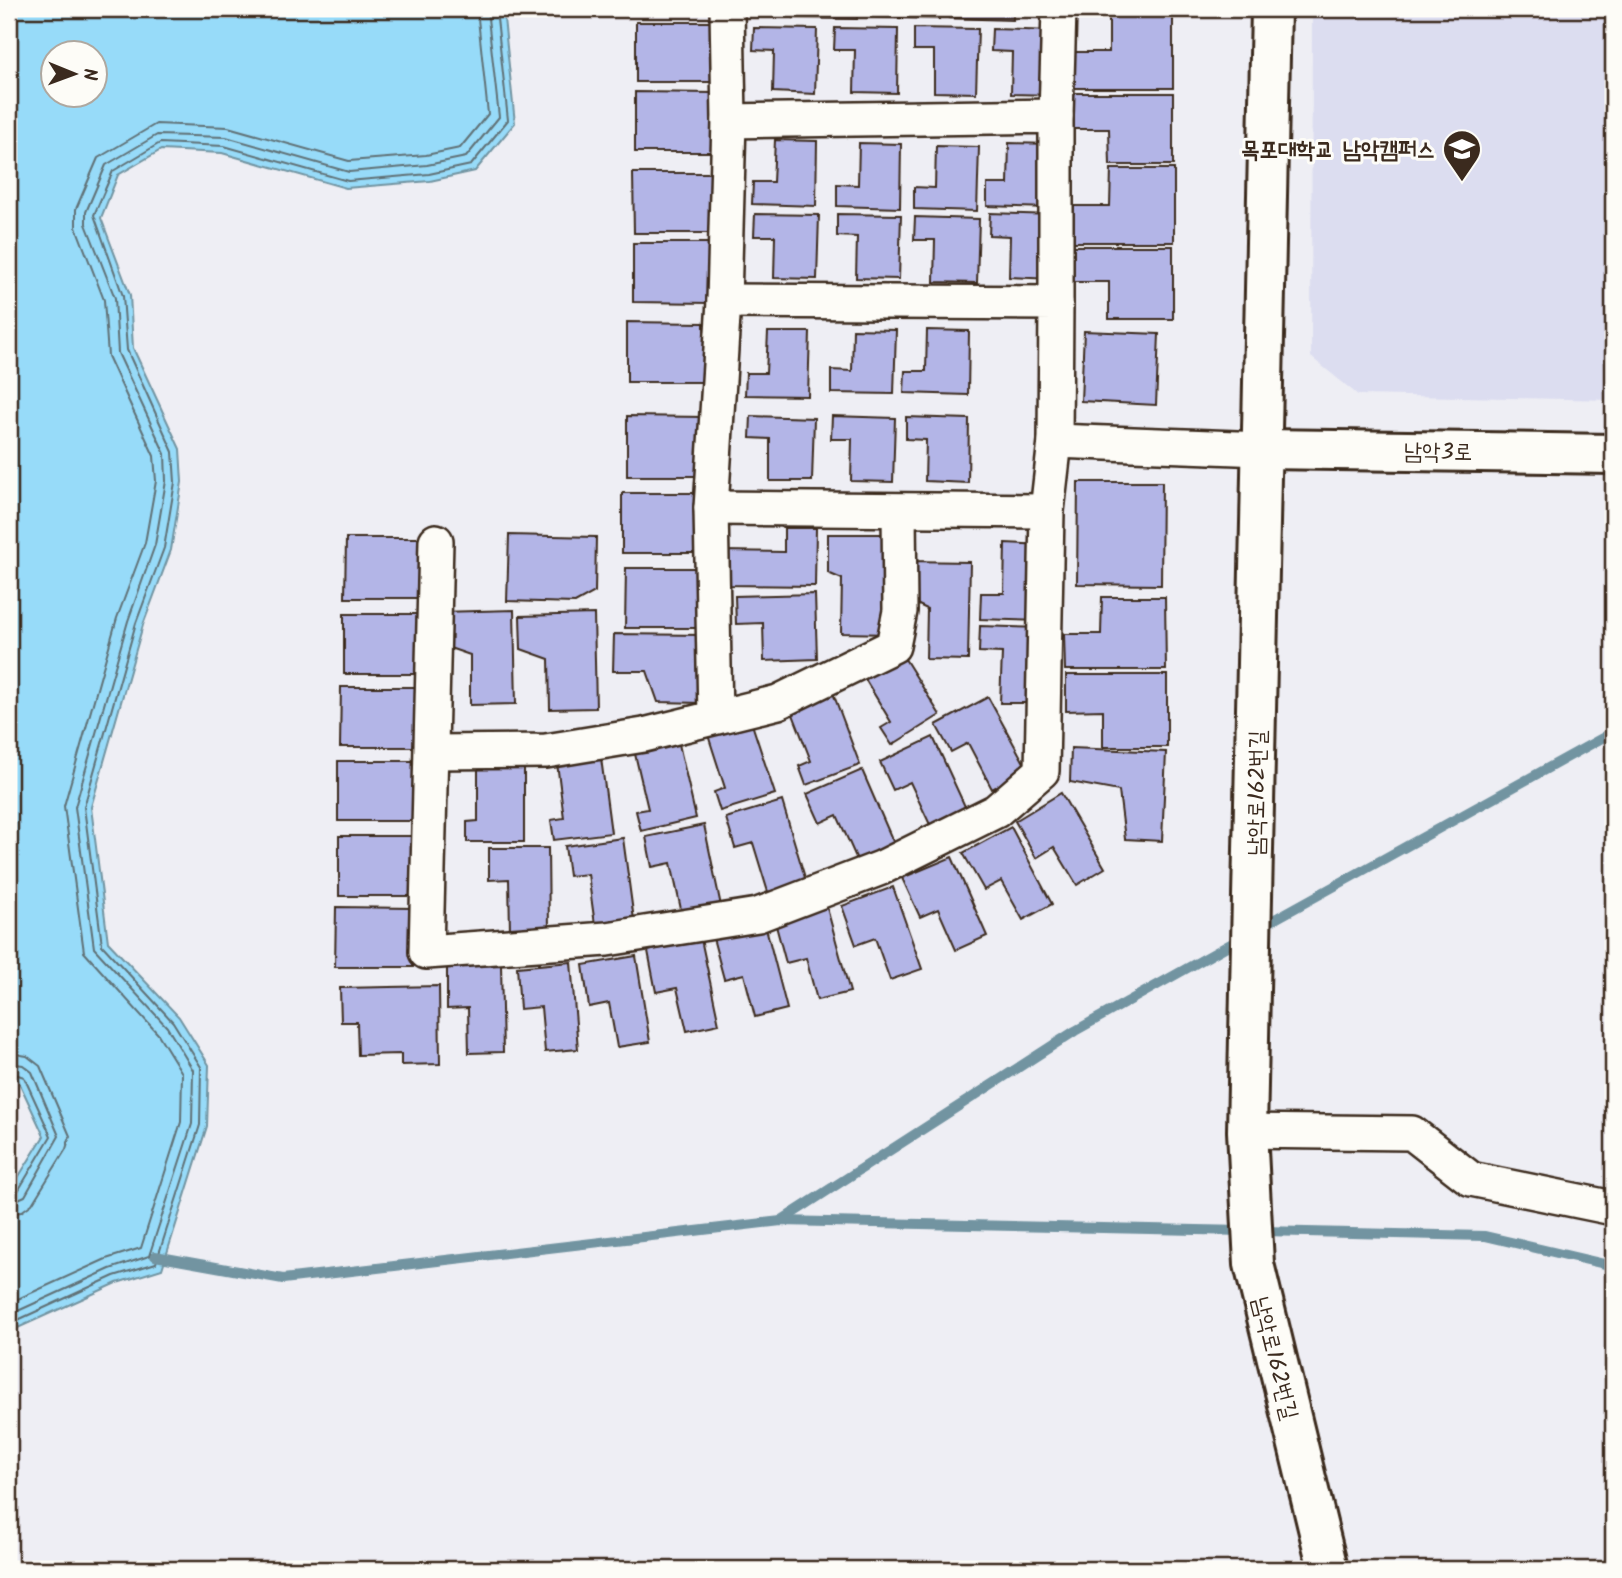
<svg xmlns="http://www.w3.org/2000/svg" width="1622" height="1578" font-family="Kalam,'Poor Story',sans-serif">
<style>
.built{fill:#dcddf0}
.water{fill:#97dbf9;stroke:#7294a1;stroke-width:2;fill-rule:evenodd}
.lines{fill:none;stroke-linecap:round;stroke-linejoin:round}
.shore{stroke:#607176;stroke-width:2}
.stream{stroke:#7294a1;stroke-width:10}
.building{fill:#b3b5e7;stroke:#3b2a1e;stroke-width:2}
.minor-casing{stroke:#3b2a1e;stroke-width:38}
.tertiary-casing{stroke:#3b2a1e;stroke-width:44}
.minor{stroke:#fdfcf7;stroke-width:33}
.tertiary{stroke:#fdfcf7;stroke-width:38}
.labels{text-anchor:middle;stroke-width:6;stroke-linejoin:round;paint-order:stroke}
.poi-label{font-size:23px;font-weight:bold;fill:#3b2a1e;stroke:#fdfcf7;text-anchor:end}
.street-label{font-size:23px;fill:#3b2a1e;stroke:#fdfcf7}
</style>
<rect width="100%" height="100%" fill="#eeeef4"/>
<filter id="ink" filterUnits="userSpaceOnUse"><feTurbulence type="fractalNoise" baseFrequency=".0143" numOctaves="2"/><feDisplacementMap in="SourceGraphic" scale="14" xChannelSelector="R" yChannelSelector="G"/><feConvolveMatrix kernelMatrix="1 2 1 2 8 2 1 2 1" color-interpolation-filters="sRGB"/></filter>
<g filter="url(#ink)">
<polygon class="built" points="1312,9 1613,9 1613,400 1358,395 1311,357"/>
<path class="water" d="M 9,9 L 503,9 L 515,123 L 475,171 L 430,181 L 346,188 L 222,153 L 161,150 L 118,175 L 101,218 L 130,295 L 133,348 L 180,449 L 182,482 L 171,550 L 143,625 L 91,807 L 108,942 L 179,1017 L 209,1065 L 207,1126 L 162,1269 L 117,1283 L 9,1332 L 9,1192 L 44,1136 L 18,1080 L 9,1079 ZM 52,52 L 94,52 L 94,94 L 52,94 Z"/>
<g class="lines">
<g class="shore">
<polyline points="9,1053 27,1056 40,1066 70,1136 66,1149 32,1204 21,1212 9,1214"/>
<polyline points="9,1063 23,1065 32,1072 59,1136 25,1196 9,1203"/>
<polyline points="9,1072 24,1077 51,1136 18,1191 9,1194"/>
<polyline points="9,1303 106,1259 141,1248 181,1122 182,1073 158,1034 84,952 64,806 117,618 145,543 156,481 154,456 108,356 104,300 76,227 76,209 98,158 156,124 228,127 349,161 426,155 460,148 488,114 477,9"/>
<polyline points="9,1315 110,1269 149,1256 192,1124 193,1070 167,1027 94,948 75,807 128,621 155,545 166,481 165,454 118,353 115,298 86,224 86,212 106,165 157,135 226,137 349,172 427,165 466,157 499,117 487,9"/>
<polyline points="9,1324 114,1276 156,1263 200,1125 201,1067 173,1022 102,945 84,807 136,623 164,548 175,482 173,452 127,350 123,296 94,215 113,171 160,143 224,146 348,181 429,174 471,165 508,120 496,9"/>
</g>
<g class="stream">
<polyline points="1259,928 1613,732"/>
<polyline points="782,1220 1075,1031 1243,937"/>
<polyline points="1259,1231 1485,1236 1613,1266"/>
<polyline points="155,1256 283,1279 781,1221 1244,1231"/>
</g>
</g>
<g class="building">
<polygon points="794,9 857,9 857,19 794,18"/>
<polygon points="876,9 939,9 939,19 876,17"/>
<polygon points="949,9 1013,9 1013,20 949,18"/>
<rect x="1111" y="9" width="64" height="3"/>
<polygon points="1109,15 1173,15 1173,88 1072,88 1072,52 1109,52"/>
<rect x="636" y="22" width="77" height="60"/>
<polygon points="754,28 817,29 815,94 773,92 774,51 753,50"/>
<polygon points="835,28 898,29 897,93 854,92 855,50 834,50"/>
<polygon points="914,28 978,29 976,93 934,92 934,50 914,50"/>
<polygon points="992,29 1055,31 1054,95 1011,94 1012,52 991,51"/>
<polygon points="635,92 713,93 713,152 635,152"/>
<polygon points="1072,93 1173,93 1173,165 1110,165 1109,129 1072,129"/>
<polygon points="775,140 817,141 816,206 752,204 753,182 773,182"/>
<polygon points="859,143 901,144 900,208 837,206 837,184 858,185"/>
<polygon points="1009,143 1052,144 1050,208 987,206 987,184 1008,184"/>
<polygon points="936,146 979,147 977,211 914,209 914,187 935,188"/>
<polygon points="1111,169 1174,169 1174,242 1073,242 1073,206 1110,206"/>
<polygon points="633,173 711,173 711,233 634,233"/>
<polygon points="990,213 1053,215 1052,279 1009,277 1010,236 989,235"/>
<polygon points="755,214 819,215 817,279 774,278 775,236 754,236"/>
<polygon points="837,214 901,215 899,279 856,278 857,237 837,236"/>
<polygon points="915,217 979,219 977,283 934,282 935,240 914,240"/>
<polygon points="633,243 711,243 711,303 633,302"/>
<polygon points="1071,246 1173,246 1173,319 1109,319 1109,282 1072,282"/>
<polygon points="627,322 704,323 704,382 627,382"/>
<polygon points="853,329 896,330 894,394 831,393 831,370 852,371"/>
<polygon points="927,330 969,331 968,395 904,393 905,371 926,371"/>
<polygon points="1084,331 1159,334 1156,405 1081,401"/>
<polygon points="768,332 810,332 808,396 745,395 746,373 766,373"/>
<polygon points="627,416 705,417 704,476 627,476"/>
<polygon points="751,416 814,418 812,481 770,481 770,439 750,438"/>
<polygon points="832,416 895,418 893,482 851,481 852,439 831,439"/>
<polygon points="906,417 969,419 968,483 925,481 926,440 906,439"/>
<polygon points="1078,482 1162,482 1161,585 1077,584"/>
<rect x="622" y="493" width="77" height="60"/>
<polygon points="784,528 816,528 815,586 724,585 724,551 784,552"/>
<polygon points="828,534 893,534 892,634 841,633 842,579 828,573"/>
<polygon points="509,535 596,537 595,592 575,603 507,601"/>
<polygon points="346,538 424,538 423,598 345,598"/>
<polygon points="1005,543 1045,545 1043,621 980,619 981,593 1004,593"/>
<polygon points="907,561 970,562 968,660 926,659 927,609 906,599"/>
<polygon points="626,568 703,568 703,628 625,628"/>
<polygon points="815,594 817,659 764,661 763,623 736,624 735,596"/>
<polygon points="1102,597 1165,597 1166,670 1065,670 1064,634 1101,634"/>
<polygon points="514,610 516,704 470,705 470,655 441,645 441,612"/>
<polygon points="344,614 422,614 421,674 344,674"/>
<polygon points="594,614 596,708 550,709 549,659 521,649 520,616"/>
<polygon points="980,626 1042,628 1041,703 1000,703 1002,653 979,652"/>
<polygon points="614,634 704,635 702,703 658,702 647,671 613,671"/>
<polygon points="900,651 940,715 892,745 881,728 891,722 862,674"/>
<polygon points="1066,675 1167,675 1167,747 1103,747 1103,710 1066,711"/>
<polygon points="341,687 418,687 418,747 340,747"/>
<polygon points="833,693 860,765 806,785 799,766 811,761 791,709"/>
<polygon points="988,697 1028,770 992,789 968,743 951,752 936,725"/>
<polygon points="751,721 775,794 720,811 714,792 725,788 708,735"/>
<polygon points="933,737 968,813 932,829 910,782 893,790 880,762"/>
<polygon points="679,744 696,818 641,831 636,811 648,809 635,754"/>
<polygon points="1071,748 1166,752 1162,841 1125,839 1119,791 1070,782"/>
<polygon points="601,758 611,833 554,840 551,820 564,818 557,763"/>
<rect x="338" y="761" width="78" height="60"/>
<polygon points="478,766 524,766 524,842 467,842 467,822 478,821"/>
<polygon points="862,770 895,846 858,862 837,815 820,823 807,794"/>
<polygon points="1061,793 1105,868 1077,885 1054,847 1036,858 1015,821"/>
<polygon points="782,801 806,881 768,892 753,843 735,848 726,818"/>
<polygon points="704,825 721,906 682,914 671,863 652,867 646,837"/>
<polygon points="1011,827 1052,904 1023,920 1001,881 984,890 963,853"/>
<polygon points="339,836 417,836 416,896 339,896"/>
<polygon points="623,838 634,920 595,925 588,874 569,876 565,846"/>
<polygon points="489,848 548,848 549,931 510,931 509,879 489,880"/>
<polygon points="952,857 987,936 956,950 938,909 920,917 902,878"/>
<polygon points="893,887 922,969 890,980 875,938 856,945 842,906"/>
<polygon points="336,907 414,908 413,967 335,967"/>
<polygon points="827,908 850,992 817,1000 806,958 786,963 775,922"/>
<polygon points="765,924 787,1009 755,1017 744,974 724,979 713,938"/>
<polygon points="701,939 719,1024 687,1031 677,988 656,992 648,951"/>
<polygon points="636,956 650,1042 617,1047 609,1003 589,1007 583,965"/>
<polygon points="571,962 578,1049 545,1052 541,1007 520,1009 517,967"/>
<polygon points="501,965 503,1052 469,1053 468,1008 447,1009 447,967"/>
<polygon points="439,986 440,1064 401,1065 401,1054 358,1055 357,1022 341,1022 340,988"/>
</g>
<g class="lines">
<defs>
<g id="minor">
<polyline points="1056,116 1059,9"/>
<polyline points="729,121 1056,116 1056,303"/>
<polyline points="1055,441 1263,449"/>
<polyline points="711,508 1047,511"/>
<polyline points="436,541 426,952 607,939 758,915 881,868 996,811 1042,771 1047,511 1055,441 1056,303 724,301"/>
<polyline points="715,717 711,508 724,301 729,121 727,9"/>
<polyline points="432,752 546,751 644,735 778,702 893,646 900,611 899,511"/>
<polyline points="1247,1131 1412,1133 1471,1179 1613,1208"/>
</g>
<g id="tertiary">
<polyline points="1271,9 1247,1131 1254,1264 1328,1569"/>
<polyline points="1263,449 1613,454"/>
</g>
</defs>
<use href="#minor" class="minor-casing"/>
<use href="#tertiary" class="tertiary-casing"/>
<use href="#minor" class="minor"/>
<use href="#tertiary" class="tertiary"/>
</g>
</g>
<defs>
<symbol id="university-pin" viewBox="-11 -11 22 30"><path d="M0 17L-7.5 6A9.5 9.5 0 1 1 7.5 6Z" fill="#3b2a1e" stroke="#fdfcf7"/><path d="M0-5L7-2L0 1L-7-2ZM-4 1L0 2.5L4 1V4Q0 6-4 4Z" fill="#fff"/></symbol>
</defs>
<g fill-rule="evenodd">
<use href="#university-pin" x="1440" y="127" width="44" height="60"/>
</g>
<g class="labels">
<g class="poi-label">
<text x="1435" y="157">목포대학교 남악캠퍼스</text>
</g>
<g class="street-label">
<text transform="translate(1438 451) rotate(1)" y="8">남악3로</text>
<text transform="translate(1256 793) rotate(-89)" y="8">남악로162번길</text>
<text transform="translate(1276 1358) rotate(76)" y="8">남악로162번길</text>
</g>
</g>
<rect width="1622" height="1578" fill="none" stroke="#fdfcf7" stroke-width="35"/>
<rect x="18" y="18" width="1587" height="1543" fill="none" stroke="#3b2a1e" stroke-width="2.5" filter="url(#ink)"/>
<g transform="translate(74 74) rotate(91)"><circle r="33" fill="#fdfcf7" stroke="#afa8a0" stroke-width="2"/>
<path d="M0-5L12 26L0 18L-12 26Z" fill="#3b2a1e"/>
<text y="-10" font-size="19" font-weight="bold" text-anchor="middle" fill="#3b2a1e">N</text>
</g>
</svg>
